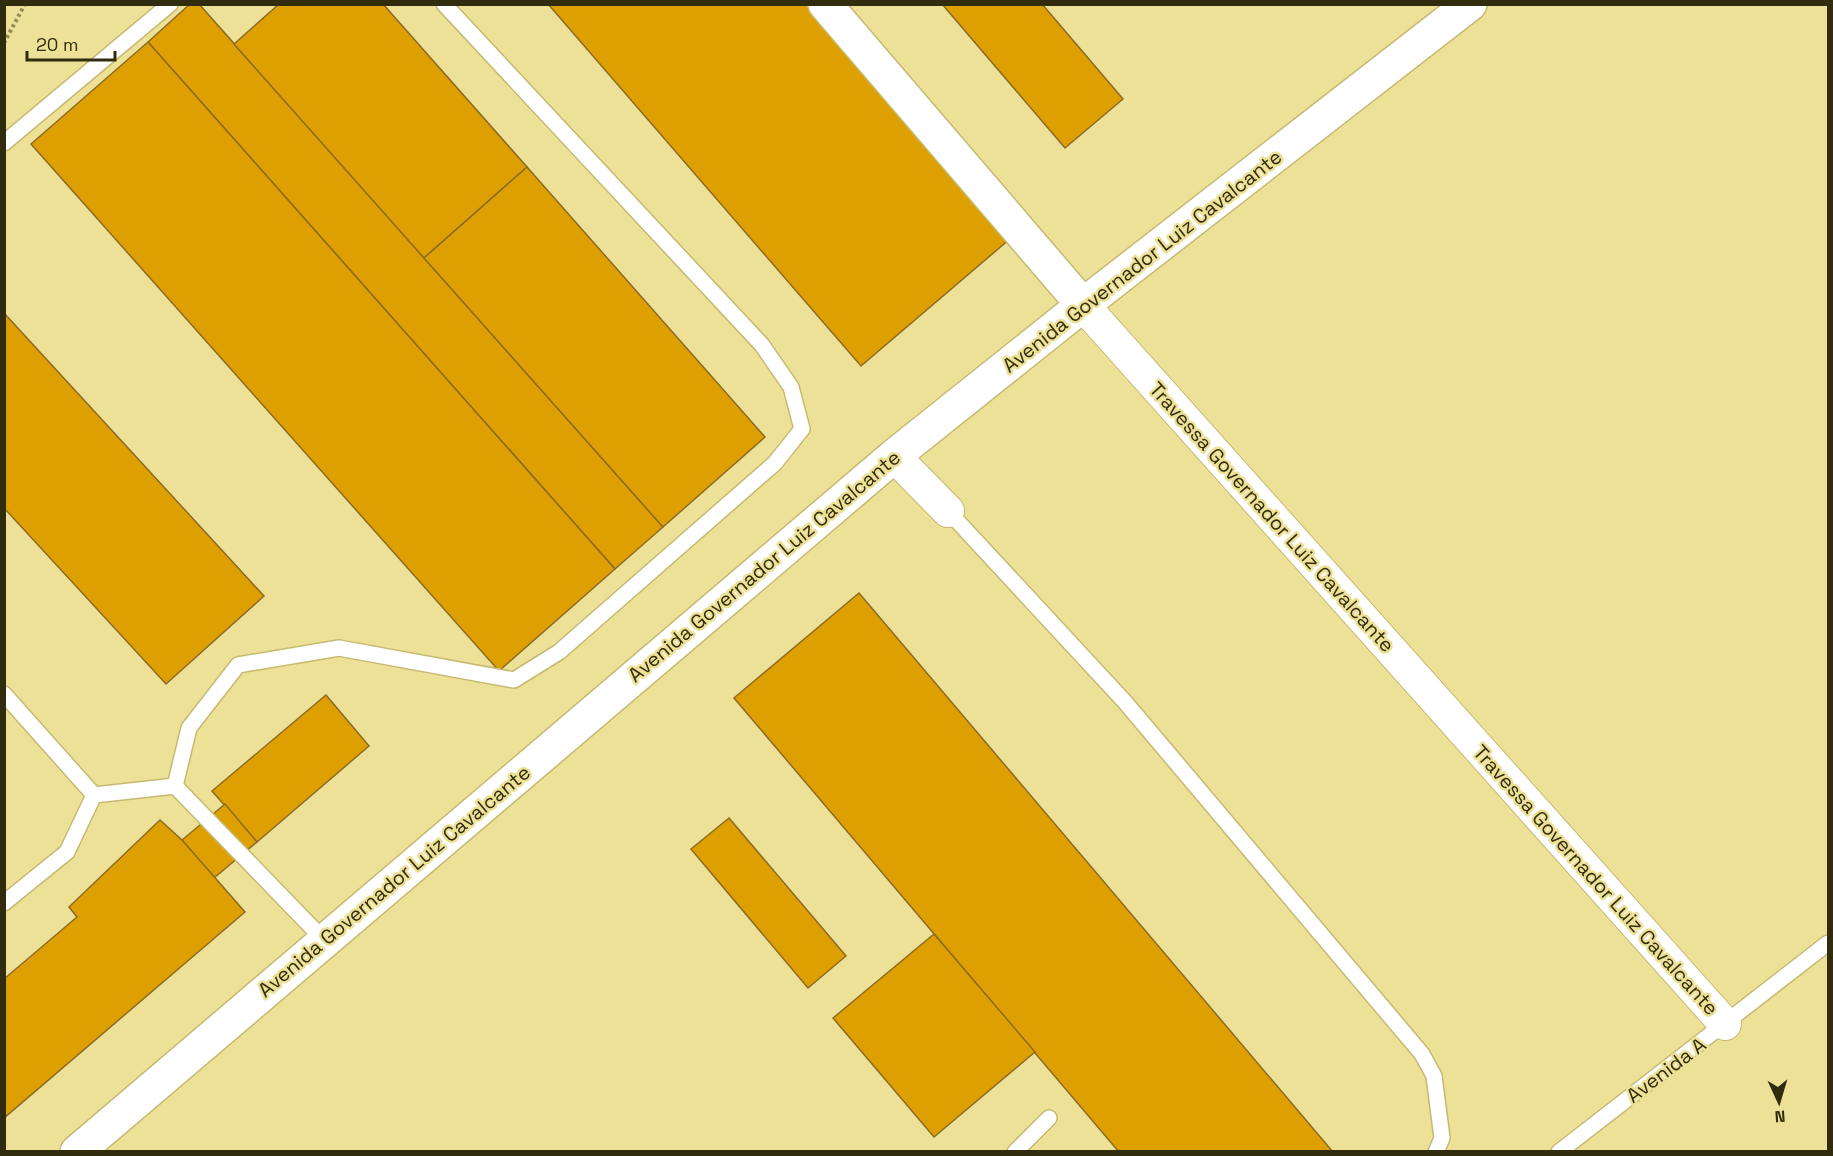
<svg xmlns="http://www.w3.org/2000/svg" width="1833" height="1156" font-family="'Space Grotesk',sans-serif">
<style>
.building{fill:#de9f01;stroke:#8d6a27;stroke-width:1.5}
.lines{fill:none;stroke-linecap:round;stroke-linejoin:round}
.lane-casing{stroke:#c6b971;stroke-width:18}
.street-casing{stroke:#c6b971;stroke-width:34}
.secondary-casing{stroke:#c6b971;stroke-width:36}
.path{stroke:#948c56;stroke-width:4;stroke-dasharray:3 3;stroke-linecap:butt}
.lane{stroke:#fff;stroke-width:15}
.street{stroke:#fff;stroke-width:32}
.secondary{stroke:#fff;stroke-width:33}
.labels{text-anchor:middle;stroke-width:5;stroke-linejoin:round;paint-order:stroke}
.street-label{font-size:20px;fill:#312c0d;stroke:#ede197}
</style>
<rect width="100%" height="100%" fill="#ede197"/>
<g class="building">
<polygon points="190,4 199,4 663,527 615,569 148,42"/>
<polygon points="279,4 383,4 527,167 424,258 234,44"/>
<polygon points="548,4 810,4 1011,238 861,366"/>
<polygon points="942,4 1042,4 1123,99 1065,148"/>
<polygon points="148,42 615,569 499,671 31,144"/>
<polygon points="527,167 765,437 663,527 424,258"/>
<polygon points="4,313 264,596 166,684 4,508"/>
<polygon points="859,593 1333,1152 1119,1152 734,698"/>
<polygon points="326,695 369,746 257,842 212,791"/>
<polygon points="225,804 257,842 214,878 182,840"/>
<polygon points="729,818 846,956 808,988 691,849"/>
<polygon points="160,820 182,840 245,912 4,1118 4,979 77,917 69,907"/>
<polygon points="934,934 1035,1052 934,1137 833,1018"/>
</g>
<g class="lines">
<defs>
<g id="lane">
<polyline points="4,143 170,4"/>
<polyline points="948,511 1125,702 1422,1054 1434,1076 1442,1138 1436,1152"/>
<polyline points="4,694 94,795"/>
<polyline points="175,786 189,728 238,665 339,648 514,680 559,652 775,463 802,429 791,387 762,345 444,4"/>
<polyline points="4,903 67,852 94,795 175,786 324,940"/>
<polyline points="1015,1152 1049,1118"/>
<polyline points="1559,1152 1828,943"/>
</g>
<g id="street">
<polyline points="1083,305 1725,1024"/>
<polyline points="894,456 948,511"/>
</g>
<g id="secondary">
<polyline points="825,4 1083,305"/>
<polyline points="77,1152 894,456 1083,305 1470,4"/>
</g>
</defs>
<use href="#lane" class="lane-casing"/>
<use href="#street" class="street-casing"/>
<use href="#secondary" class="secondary-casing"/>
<polyline class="path" points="4,43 25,4"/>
<use href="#lane" class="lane"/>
<use href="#street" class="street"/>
<use href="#secondary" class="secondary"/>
</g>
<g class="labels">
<g class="street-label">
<text transform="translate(1142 261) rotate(-38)" y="7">Avenida Governador Luiz Cavalcante</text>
<text transform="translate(1272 517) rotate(48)" y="7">Travessa Governador Luiz Cavalcante</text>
<text transform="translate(764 566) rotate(-40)" y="7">Avenida Governador Luiz Cavalcante</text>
<text transform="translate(1596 880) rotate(48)" y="7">Travessa Governador Luiz Cavalcante</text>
<text transform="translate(394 881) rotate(-40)" y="7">Avenida Governador Luiz Cavalcante</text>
<text transform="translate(1666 1070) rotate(-37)" y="7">Avenida A</text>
</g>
</g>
<rect width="1833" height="1156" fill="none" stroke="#312c0d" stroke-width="12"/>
<g transform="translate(1779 1102) rotate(176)" stroke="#ede197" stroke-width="4.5" paint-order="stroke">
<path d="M0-4.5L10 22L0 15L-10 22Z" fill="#312c0d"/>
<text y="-9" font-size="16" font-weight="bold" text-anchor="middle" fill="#312c0d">N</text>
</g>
<path d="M27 51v9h88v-9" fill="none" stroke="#312c0d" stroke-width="3"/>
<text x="36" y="51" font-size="18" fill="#312c0d" stroke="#ede197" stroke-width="4.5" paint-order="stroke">20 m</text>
</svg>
